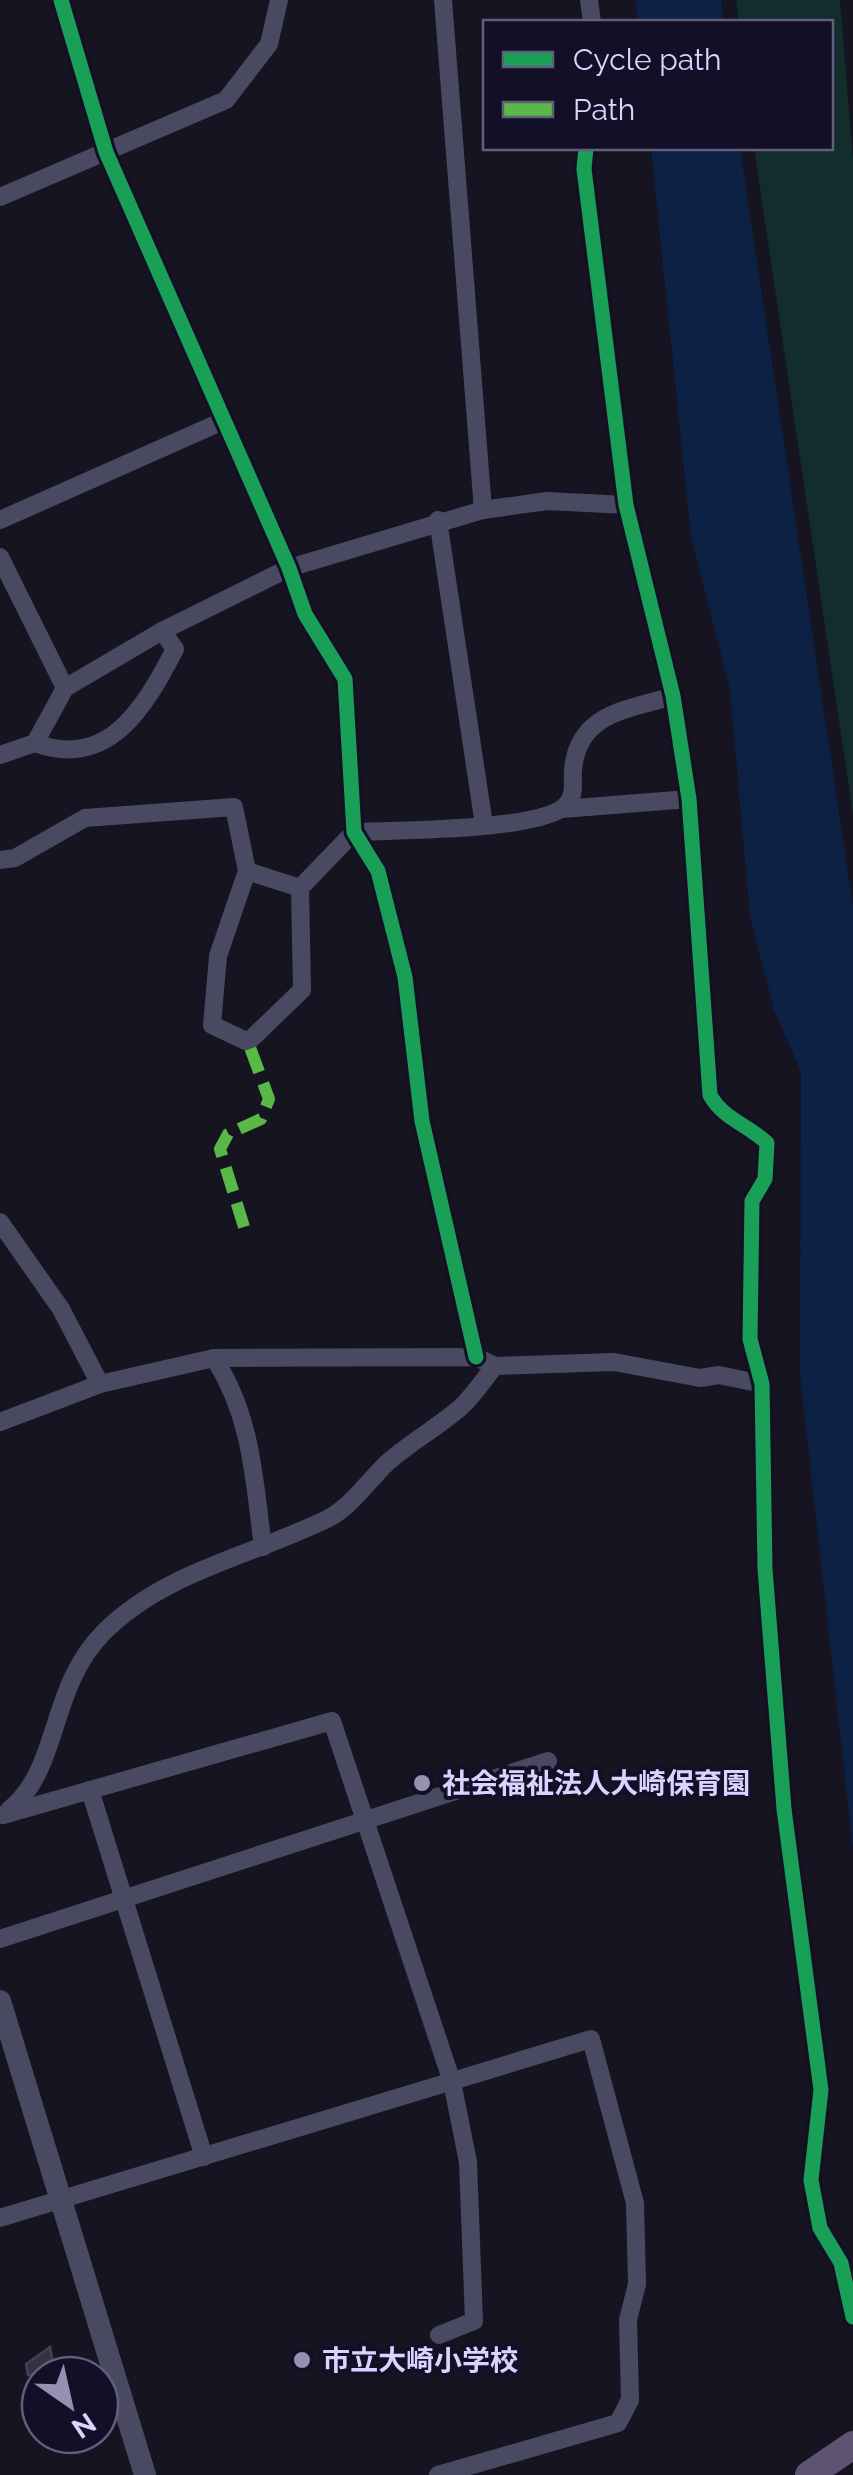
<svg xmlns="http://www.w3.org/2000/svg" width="853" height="2475" font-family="Raleway,'Noto Sans JP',sans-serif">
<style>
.green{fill:#132c2d}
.water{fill:#0d2144}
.building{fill:#343243;stroke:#433f54;stroke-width:2.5}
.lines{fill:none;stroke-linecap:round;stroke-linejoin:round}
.minor{stroke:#4a4962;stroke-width:18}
.tertiary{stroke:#4a4962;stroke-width:22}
.primary{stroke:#5e5373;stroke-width:28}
.quiet{stroke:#58b947;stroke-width:12;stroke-dasharray:25 12;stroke-linecap:butt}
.cycleway-casing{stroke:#130f26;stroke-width:21}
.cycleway{stroke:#1a9f57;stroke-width:15}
.poi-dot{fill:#9591b1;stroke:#130f26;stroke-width:4}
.labels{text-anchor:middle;stroke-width:8;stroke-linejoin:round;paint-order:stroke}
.poi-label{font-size:28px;font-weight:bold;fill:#d9d4ff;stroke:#130f26;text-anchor:start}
</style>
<rect width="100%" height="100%" fill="#161421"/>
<polygon class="green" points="736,0 840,0 853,160 853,815 754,148 830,148 830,22 739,22"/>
<g class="water">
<polygon points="635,0 721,0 724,22 638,22"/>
<polygon points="651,148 740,148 853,907 853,1849 800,1374 801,1072 774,1010 750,917 730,690 691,536"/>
</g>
<polygon class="building" points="50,2347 55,2375 28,2375 26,2364"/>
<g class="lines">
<g class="minor">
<polyline points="61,0 106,152 289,568 305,614 345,679 354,832 378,871 405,977 422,1121 476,1357"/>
<polyline points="443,0 483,510"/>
<polyline points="589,0 592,22"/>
<path d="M 586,148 L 584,169 L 626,505 L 673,696 L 689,799 L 710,1095 C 723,1119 747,1124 767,1143 L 765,1179 L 752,1201 L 750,1339 L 762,1384 L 765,1569 L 784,1809 L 821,2090 L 811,2180 L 820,2228 L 841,2263 L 853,2317"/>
<polyline points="0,197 226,100 269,44 279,0"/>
<polyline points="0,520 223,421"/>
<polyline points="438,520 484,825"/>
<polyline points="0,557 65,688"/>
<path d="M 35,743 C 109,770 145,707 175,649 L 162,631"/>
<polyline points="0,755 35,743 65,688 162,631 289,568 483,510 547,501 626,505"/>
<polyline points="562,809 689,799"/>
<path d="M 0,860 L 15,858 L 85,818 L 234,807 L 247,871 L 218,956 L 212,1025 L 248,1042 L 302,990 L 300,888 L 354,832 C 395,830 538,831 565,806 C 576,796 572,784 573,771 C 577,713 627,710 673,696"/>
<polyline points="247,871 300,888"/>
<polyline points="0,1222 61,1309 100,1384"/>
<path d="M 214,1358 C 252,1417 254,1479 263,1547"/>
<polyline points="0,1422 100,1384 214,1358 476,1357 495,1366 614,1362 700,1378 719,1375 762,1384"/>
<polyline points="90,1790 204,2157"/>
<path d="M 9,1810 C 61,1768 48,1688 104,1632 C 165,1571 252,1556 327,1519 C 350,1508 369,1480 388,1462 C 411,1442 438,1427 461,1407 C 474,1395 484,1379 495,1366"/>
<polyline points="3,1815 332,1721 452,2082 468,2162 474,2321 439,2335"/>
<polyline points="0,1939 548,1761"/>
<polyline points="0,2218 591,2039 635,2203 637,2284 628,2320 630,2400 618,2423 438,2475"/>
</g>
<polyline class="tertiary" points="0,2001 145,2475"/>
<polyline class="primary" points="809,2475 853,2445"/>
<polyline class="quiet" points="244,1227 220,1149 228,1134 261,1119 269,1099 248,1042"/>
<defs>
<g id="cycleway">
<polyline points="61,0 106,152 289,568 305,614 345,679 354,832 378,871 405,977 422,1121 476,1357"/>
<path d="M 586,148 L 584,169 L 626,505 L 673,696 L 689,799 L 710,1095 C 723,1119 747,1124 767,1143 L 765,1179 L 752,1201 L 750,1339 L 762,1384 L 765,1569 L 784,1809 L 821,2090 L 811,2180 L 820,2228 L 841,2263 L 853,2317"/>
</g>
</defs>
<use href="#cycleway" class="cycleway-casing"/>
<use href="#cycleway" class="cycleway"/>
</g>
<g class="poi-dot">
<circle cx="422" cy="1783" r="10"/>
<circle cx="302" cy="2360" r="10"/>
</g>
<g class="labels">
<g class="poi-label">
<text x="442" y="1793">社会福祉法人大崎保育園</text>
<text x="322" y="2370">市立大崎小学校</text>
</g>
</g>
<rect x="483" y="20" width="350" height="130" fill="#130f26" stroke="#625e7d" stroke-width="2.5"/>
<rect x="503" y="52" width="50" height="15" fill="#1a9f57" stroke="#625e7d" stroke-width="2.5"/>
<text x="573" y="70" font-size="30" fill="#d9d4ff">Cycle path</text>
<rect x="503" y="102" width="50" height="15" fill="#58b947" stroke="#625e7d" stroke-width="2.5"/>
<text x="573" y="120" font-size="30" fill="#d9d4ff">Path</text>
<g transform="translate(70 2405) rotate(146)"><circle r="48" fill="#130f26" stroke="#625e7d" stroke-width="2.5"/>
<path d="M0-8L18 38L0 25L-18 38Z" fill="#9591b1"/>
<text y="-15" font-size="28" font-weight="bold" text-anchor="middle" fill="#d9d4ff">N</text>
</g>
</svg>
